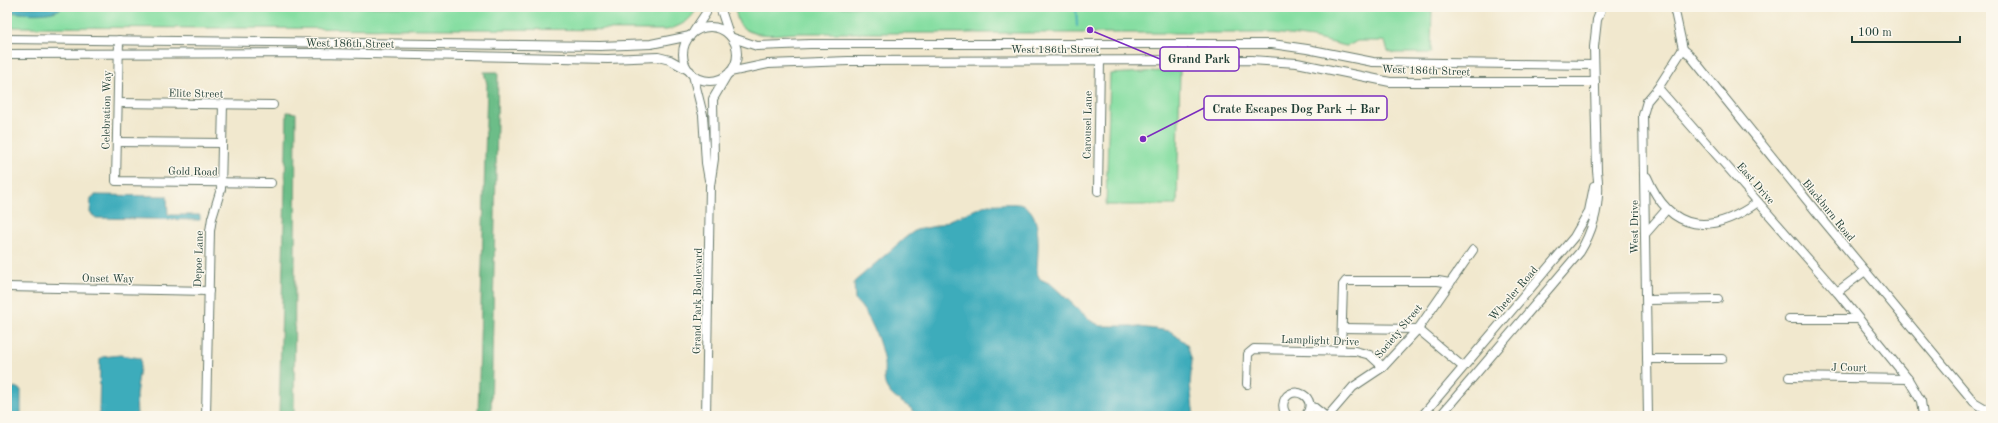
<svg xmlns="http://www.w3.org/2000/svg" width="1998" height="423" font-family="'Old Standard TT',serif">
<style>
.green{fill:#86dea2;stroke:#528e6b}
.forest{fill:#6cbd88;stroke:#467d5e}
.water{fill:#3dacbb;stroke:#2e7478}
.lines{fill:none;stroke-linecap:round;stroke-linejoin:round}
.stream{stroke:#3dacbb;stroke-width:2}
.minor-casing{stroke:#68796a;stroke-width:10}
.minor{stroke:#fff;stroke-width:8}
.labels{text-anchor:middle;stroke-width:3;stroke-linejoin:round;paint-order:stroke}
.street-label{font-size:11px;fill:#1f3d34;stroke:#fbf7ec}
.leader{fill:none;stroke:#7b2cbf;stroke-width:1.5}
.callout-dot{fill:#7b2cbf;stroke:#fbf7ec;stroke-width:1.5}
.callout{fill:#fbf7ec;stroke:#7b2cbf;stroke-width:1.5}
.callout-label{font-size:12px;text-anchor:middle;font-weight:bold;fill:#1f3d34}
</style>
<rect width="100%" height="100%" fill="#fbf7ec"/>
<filter id="ink" filterUnits="userSpaceOnUse"><feTurbulence type="fractalNoise" baseFrequency=".025" numOctaves="2"/><feDisplacementMap in="SourceGraphic" scale="8" xChannelSelector="R" yChannelSelector="G"/><feConvolveMatrix kernelMatrix="1 2 1 2 8 2 1 2 1" color-interpolation-filters="sRGB"/></filter>
<filter id="wash" filterUnits="userSpaceOnUse"><feTurbulence type="fractalNoise" baseFrequency=".012" numOctaves="4" result="noise"/><feDisplacementMap in="SourceGraphic" scale="16" xChannelSelector="R" yChannelSelector="G"/><feGaussianBlur stdDeviation="0.9" result="paint"/><feColorMatrix in="noise" values="0 0 0 0 0 0 0 0 0 0 0 0 0 0 0 0 0 1.4 0 .05"/><feComposite in="paint" operator="in"/></filter>
<g filter="url(#wash)">
<rect width="100%" height="100%" fill="#f1e8ce"/>
<g class="green">
<path d="M 7,7 L 697,7 C 692,21 680,26 667,30 L 7,27 Z"/>
<path d="M 734,7 L 1432,7 L 1431,53 L 1393,53 L 1388,51 L 1385,42 L 1381,41 L 1357,41 L 1350,45 L 1346,46 L 1313,38 L 1274,33 L 800,33 C 782,33 754,40 740,25 C 737,20 736,12 734,7 Z"/>
<polygon points="1180,70 1177,205 1106,205 1110,74"/>
</g>
<g class="forest">
<polygon points="484,72 498,72 491,416 478,416 487,84"/>
<polygon points="287,112 296,113 294,416 279,416"/>
</g>
<g class="water">
<path d="M 7,7 L 63,7 C 53,17 20,13 7,12 Z"/>
<polygon points="95,195 167,196 168,215 200,215 200,220 96,218 90,213 91,198"/>
<path d="M 988,204 C 998,205 1014,202 1023,205 C 1044,214 1037,255 1037,273 L 1040,279 L 1051,284 L 1091,321 L 1101,326 L 1132,326 L 1170,331 L 1187,344 L 1192,361 L 1190,385 L 1194,416 L 917,416 C 911,404 895,402 888,390 C 882,382 885,372 884,363 C 881,342 870,314 855,300 L 854,282 L 906,237 L 916,230 L 936,226 Z"/>
<polygon points="120,355 140,358 141,361 136,395 137,416 99,416 100,359 102,357"/>
<polygon points="15,387 21,390 21,416 7,416 7,391"/>
</g>
<g class="lines">
<polyline class="stream" points="1076,7 1077,26"/>
</g>
</g>
<g filter="url(#ink)">
<g class="lines">
<defs>
<g id="minor">
<polyline points="720,7 729,34"/>
<polyline points="1674,7 1683,49 1689,54 1823,220 1974,402 1991,412"/>
<circle cx="710" cy="54" r="27"/>
<polyline points="694,31 706,13 707,7"/>
<polyline points="733,38 757,46 810,44 1272,44 1307,49 1373,62 1594,65"/>
<polyline points="7,39 600,46 651,44 690,36"/>
<polyline points="119,40 116,181 271,183"/>
<polyline points="1183,44 1184,60"/>
<polyline points="7,54 319,53 608,59 658,57 670,60 690,71"/>
<polyline points="730,72 768,64 848,61 1251,60 1297,63 1390,82 1595,82"/>
<polyline points="693,75 703,115 706,163 709,180"/>
<polyline points="1658,88 1837,292 1908,379 1921,401 1923,416"/>
<polyline points="118,103 273,105"/>
<polyline points="117,142 222,143"/>
<path d="M 1647,177 C 1671,234 1712,235 1758,202"/>
<polyline points="1098,191 1100,60"/>
<polyline points="1646,233 1667,209"/>
<polyline points="7,287 209,291"/>
<polyline points="1837,292 1865,271"/>
<polyline points="1647,300 1718,299"/>
<polyline points="1789,319 1858,319"/>
<polyline points="1342,328 1418,329 1463,367"/>
<polyline points="1341,350 1343,285 1346,281 1438,281 1450,283"/>
<polyline points="1647,359 1722,359"/>
<polyline points="1789,377 1908,379"/>
<polyline points="1247,384 1248,354 1254,349 1355,351 1370,355 1383,367"/>
<polyline points="1310,407 1315,408 1325,416"/>
<polyline points="206,416 210,231 212,218 221,189 223,104"/>
<polyline points="706,416 710,186 714,159 713,99 727,75"/>
<path d="M 1288,416 C 1284,412 1282,407 1284,401 C 1291,382 1321,398 1305,416"/>
<polyline points="1328,416 1353,387 1383,367 1418,329 1473,250"/>
<polyline points="1422,416 1574,237 1589,211 1594,186"/>
<path d="M 1440,416 L 1580,252 C 1595,227 1601,200 1597,171 L 1594,47 L 1597,20 L 1602,7"/>
<polyline points="1648,416 1643,115 1647,101 1658,88 1683,49"/>
</g>
</defs>
<use href="#minor" class="minor-casing"/>
<use href="#minor" class="minor"/>
</g>
</g>
<g class="labels">
<g class="street-label">
<text transform="translate(350 43) rotate(1)" y="4">West 186th Street</text>
<text x="1055" y="53">West 186th Street</text>
<text transform="translate(1426 70) rotate(2)" y="4">West 186th Street</text>
<text transform="translate(196 93) rotate(1)" y="4">Elite Street</text>
<text transform="translate(106 110) rotate(-89)" y="4">Celebration Way</text>
<text transform="translate(1087 125) rotate(-89)" y="4">Carousel Lane</text>
<text transform="translate(193 171) rotate(1)" y="4">Gold Road</text>
<text transform="translate(1756 183) rotate(49)" y="4">East Drive</text>
<text transform="translate(1829 210) rotate(51)" y="4">Blackburn Road</text>
<text transform="translate(1634 227) rotate(-90)" y="4">West Drive</text>
<text transform="translate(198 259) rotate(-88)" y="4">Depoe Lane</text>
<text transform="translate(108 278) rotate(1)" y="4">Onset Way</text>
<text transform="translate(1513 293) rotate(-49)" y="4">Wheeler Road</text>
<text transform="translate(697 301) rotate(-89)" y="4">Grand Park Boulevard</text>
<text transform="translate(1398 331) rotate(-50)" y="4">Society Street</text>
<text transform="translate(1320 340) rotate(2)" y="4">Lamplight Drive</text>
<text transform="translate(1849 367) rotate(1)" y="4">J Court</text>
</g>
</g>
<path class="leader" d="M1090 30L1160 59M1143 139L1204 108"/>
<g class="callout-dot">
<circle cx="1090" cy="30" r="4"/>
<circle cx="1143" cy="139" r="4"/>
</g>
<g class="callout">
<rect x="1160" y="47" width="79" height="24" rx="4"/>
<rect x="1204" y="96" width="183" height="24" rx="4"/>
</g>
<g class="callout-label">
<text x="1199" y="63">Grand Park</text>
<text x="1296" y="113">Crate Escapes Dog Park + Bar</text>
</g>
<rect width="1998" height="423" fill="none" stroke="#fbf7ec" stroke-width="24"/>
<path d="M1852 36v6h108v-6" fill="none" stroke="#1f3d34" stroke-width="2"/>
<text x="1858" y="36" font-size="12" fill="#1f3d34" stroke="#fbf7ec" stroke-width="3" paint-order="stroke">100 m</text>
</svg>
